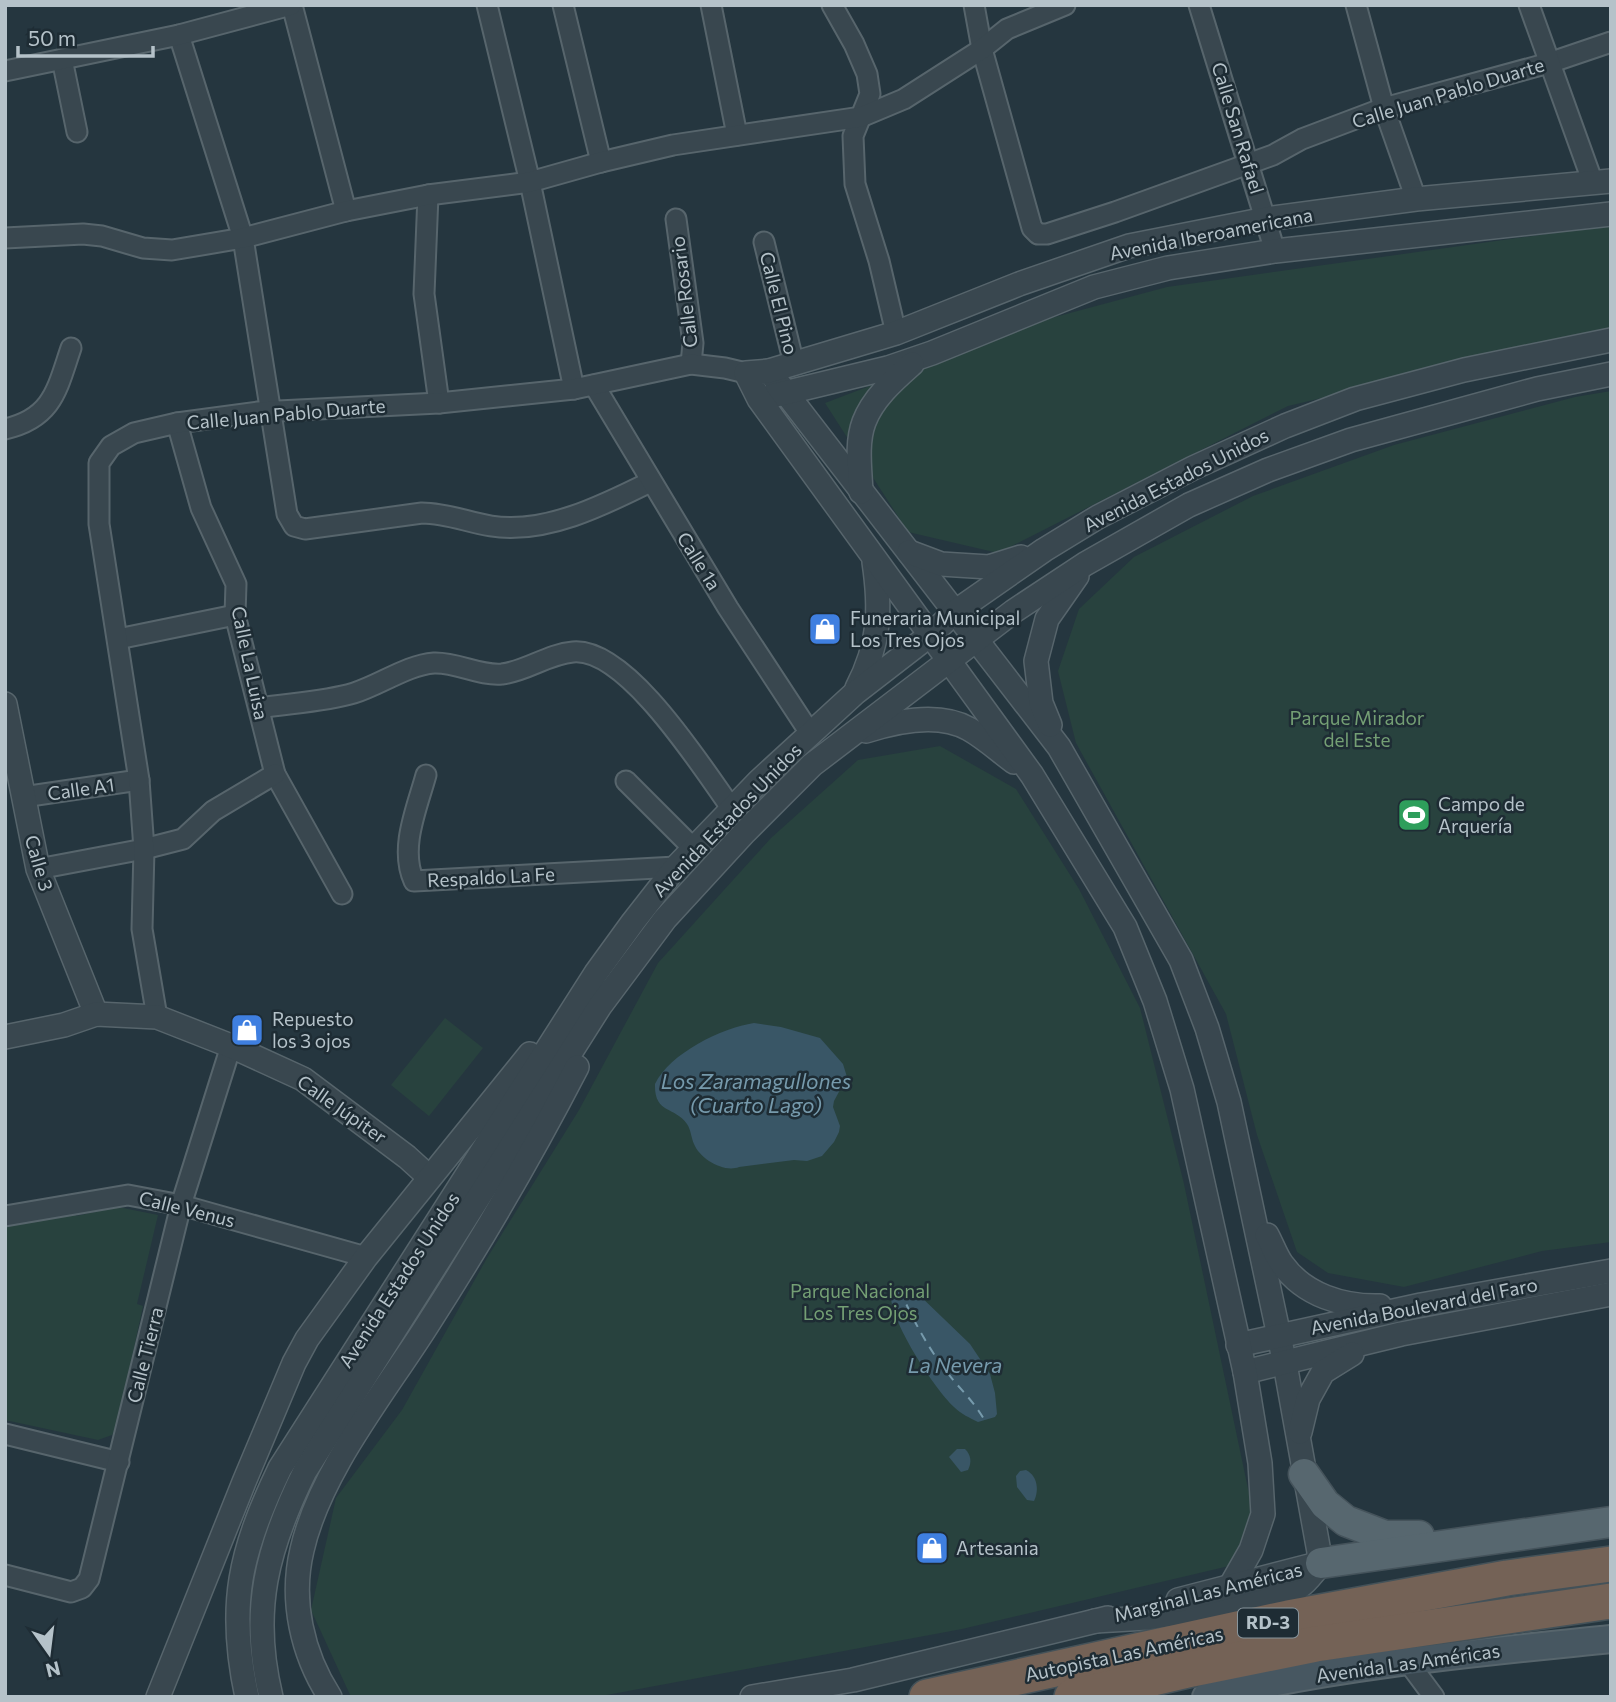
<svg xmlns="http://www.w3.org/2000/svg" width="1616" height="1702" font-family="Commissioner,sans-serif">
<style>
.green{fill:#28423e}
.water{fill:#395666}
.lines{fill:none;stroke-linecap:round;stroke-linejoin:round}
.ferry{stroke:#769aac;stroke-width:2;stroke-dasharray:9 7;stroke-linecap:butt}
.minor-casing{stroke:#57656c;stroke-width:23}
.tertiary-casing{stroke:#57656c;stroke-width:26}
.secondary-casing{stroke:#57656c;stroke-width:30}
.primary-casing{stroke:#45535b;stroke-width:33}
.motorway-casing{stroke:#445259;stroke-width:38}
.minor{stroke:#39474f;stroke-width:19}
.tertiary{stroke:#39474f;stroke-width:23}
.secondary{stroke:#475761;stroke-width:26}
.primary{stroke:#57676f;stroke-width:30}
.motorway{stroke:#746256;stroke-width:35}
.labels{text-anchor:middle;stroke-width:5;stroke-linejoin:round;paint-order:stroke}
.shield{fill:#1e2c34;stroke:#88959c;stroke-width:2}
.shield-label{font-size:18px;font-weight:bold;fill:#b5c2c9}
.street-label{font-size:19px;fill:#b5c2c9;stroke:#1e2c34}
.poi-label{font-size:19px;fill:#b5c2c9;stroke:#1e2c34;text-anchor:start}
.park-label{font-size:19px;fill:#749f74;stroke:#1e2c34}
.water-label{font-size:21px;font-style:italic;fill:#769aac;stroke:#1e2c34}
</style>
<rect width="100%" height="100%" fill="#25363f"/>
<g class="green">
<polygon points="1611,225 1611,330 1288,406 998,553 908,532 825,403 1044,320 1167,287"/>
<polygon points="1611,391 1611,1242 1542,1251 1404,1287 1328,1273 1297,1252 1257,1135 1226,1014 1076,743 1058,671 1079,609 1134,557 1253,496 1394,445 1575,397"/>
<polygon points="940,746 1016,789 1079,889 1140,1008 1184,1184 1255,1522 1229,1566 962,1629 596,1697 351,1697 311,1610 336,1498 402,1410 487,1258 579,1110 658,963 771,838 858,760"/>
<polygon points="445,1018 483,1048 429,1116 391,1085"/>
<polygon points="118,1207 158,1215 137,1304 143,1306 117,1427 112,1435 98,1440 5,1420 5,1225 75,1210 76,1216"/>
</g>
<g class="water">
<path d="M 754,1023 L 781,1027 L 820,1038 L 843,1064 L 847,1077 L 834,1101 L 833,1107 L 840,1126 L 839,1132 L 834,1142 L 822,1156 L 807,1161 L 794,1160 L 739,1167 C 724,1173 700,1159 694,1144 C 691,1137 691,1130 687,1124 C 674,1106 654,1114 655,1084 C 670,1053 722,1028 754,1023 Z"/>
<path d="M 900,1290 L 917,1293 L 970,1344 L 990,1374 L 995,1393 L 997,1414 L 995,1417 L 978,1422 C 970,1418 961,1414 954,1407 C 934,1388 893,1325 891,1298 Z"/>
<path d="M 957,1449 L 965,1449 C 971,1455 972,1462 968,1470 L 961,1472 L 949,1457 Z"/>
<path d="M 1026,1470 C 1038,1476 1039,1491 1034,1501 L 1027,1500 L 1017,1487 L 1016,1476 L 1020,1471 Z"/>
</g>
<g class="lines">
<path class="ferry" d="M 900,1290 C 913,1321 932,1355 954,1381 C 966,1395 976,1405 985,1421"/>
<defs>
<g id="minor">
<polyline points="292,5 346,211"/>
<polyline points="487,5 530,182 574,389"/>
<polyline points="563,5 601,162"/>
<polyline points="711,5 737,135"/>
<polyline points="832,5 854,44 867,74 870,94 853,136 855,184 879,261 896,333"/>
<polyline points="974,5 982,49 1032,228 1038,234 1047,234 1115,212 1273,155 1302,139 1384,108 1549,63 1611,42"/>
<polyline points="1199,5 1275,251"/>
<polyline points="1356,5 1384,108 1416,199"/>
<polyline points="1529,5 1593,183"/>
<path d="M 179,35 L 243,238 L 287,514 L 294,526 L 305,529 L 422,513 C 446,513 467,522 491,526 C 544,535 604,505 650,482"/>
<polyline points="62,59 77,132"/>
<polyline points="5,71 179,35 291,5"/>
<polyline points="428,195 424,294 439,403"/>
<polyline points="676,219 693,343 691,364"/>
<polyline points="5,238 83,234 102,236 143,248 172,250 243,238 346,211 428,195 530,182 601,162 673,145 861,117 904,99 982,49 1007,29 1065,5"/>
<polyline points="764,242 794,364"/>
<polyline points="594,385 728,608 810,733"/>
<polyline points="177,423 201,508 236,584 235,615 275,774 342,894"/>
<path d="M 5,429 C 53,418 57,389 71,348"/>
<polyline points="118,639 235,615"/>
<path d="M 259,708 C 290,703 324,702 354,693 C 380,685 407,665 434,663 C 457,662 479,676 502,674 C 527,671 548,654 573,652 C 627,647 703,769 732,809"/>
<path d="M 426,775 C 417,808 399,848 414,881 L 676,867"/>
<polyline points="626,781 694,849"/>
<polyline points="23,797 139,780"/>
<polyline points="38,869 144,849 183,839 213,811 275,774"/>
<polyline points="157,1017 142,929 144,849 139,780 99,524 99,463 111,446 134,433 177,423 258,412 439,403 574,389 691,364 725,368 746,373"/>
<polyline points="5,1216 128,1195 181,1205 366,1257"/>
<polyline points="5,1434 119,1462"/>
<polyline points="5,1575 71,1592 82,1588 89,1579 181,1205 231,1046"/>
<polyline points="1408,1662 1434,1697"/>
</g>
<g id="tertiary">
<path d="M 769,371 L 1059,747 L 1181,960 L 1207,1028 L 1229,1102 L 1285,1364 L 1321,1563 C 1306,1583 1300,1590 1275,1598 L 1147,1618 L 1095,1621"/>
<polyline points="772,396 888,368 932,353 1094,287 1168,268 1275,251 1611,214"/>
<path d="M 861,492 C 860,470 856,443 864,422 C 873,398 894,380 912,364"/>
<polyline points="909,552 941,564 989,567 1021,557"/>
<path d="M 857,688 C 880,644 881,609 874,562"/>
<polyline points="5,704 38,869 96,1014"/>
<polyline points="1050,725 1041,703 1036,661 1047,619 1077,576"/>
<path d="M 866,731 C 897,721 939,712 969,729 C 985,738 999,751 1014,762"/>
<polyline points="5,1037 64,1025 96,1014 157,1017 231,1046 303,1079 407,1157 429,1177"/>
<path d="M 1267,1235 C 1272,1244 1276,1256 1282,1264 C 1304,1295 1343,1307 1380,1306"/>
<polyline points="1238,1345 1421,1305 1611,1271"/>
<polyline points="1245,1372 1401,1334 1611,1294"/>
<polyline points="1300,1432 1308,1399 1323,1372 1352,1354"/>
<polyline points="1230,1587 1251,1550 1263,1514 1260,1463 1245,1372 1182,1089 1155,1001 1125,927 1032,775 759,399 746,373 769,371 896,333 1019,284 1129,246 1266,219 1416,199 1611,181"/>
<polyline points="1178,1600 1321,1563"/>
<polyline points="158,1697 244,1482 294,1363 307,1339 366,1257 530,1054"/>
<path d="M 247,1697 C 227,1605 240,1551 280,1468 L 596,973 L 633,922 L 676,867 L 759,781 L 855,693 L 930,635 L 955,612 L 1044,550 L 1098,517 L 1193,468 L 1285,426 L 1355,399 L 1464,370 L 1611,340"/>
<path d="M 271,1697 C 250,1611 267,1548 305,1471 L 600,1006 L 665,919 L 745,832 L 812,765 L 1014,611 L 1085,564 L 1189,505 L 1268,470 L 1351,440 L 1537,389 L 1611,374"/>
<path d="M 330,1697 C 302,1654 290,1600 302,1550 C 320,1471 385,1392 428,1324 C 482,1240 531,1156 577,1067"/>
<polyline points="752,1697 853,1680 1108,1618"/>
</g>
<path id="secondary" d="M 1206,1697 C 1339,1665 1475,1653 1611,1639"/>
<g id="primary">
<polyline points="1304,1474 1325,1504 1346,1521 1385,1536 1419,1536"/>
<polyline points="1321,1563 1611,1522"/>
</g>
<g id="motorway">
<polyline points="927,1697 1288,1618 1507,1578 1611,1564"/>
<polyline points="1072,1697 1192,1669 1316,1644 1611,1601"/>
</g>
</defs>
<use href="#minor" class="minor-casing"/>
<use href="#tertiary" class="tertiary-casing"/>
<use href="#secondary" class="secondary-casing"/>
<use href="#primary" class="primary-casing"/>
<use href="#motorway" class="motorway-casing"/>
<use href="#minor" class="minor"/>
<use href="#tertiary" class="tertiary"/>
<use href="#secondary" class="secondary"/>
<use href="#primary" class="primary"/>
<use href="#motorway" class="motorway"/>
</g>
<defs>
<symbol id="shop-square" viewBox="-11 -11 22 22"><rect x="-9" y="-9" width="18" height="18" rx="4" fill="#3f7fe0" stroke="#1e2c34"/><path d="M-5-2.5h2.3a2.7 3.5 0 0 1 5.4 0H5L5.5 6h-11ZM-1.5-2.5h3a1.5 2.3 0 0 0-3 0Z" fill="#fff"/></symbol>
<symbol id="stadium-square" viewBox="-11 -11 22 22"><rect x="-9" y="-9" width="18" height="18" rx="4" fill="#2e9e5b" stroke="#1e2c34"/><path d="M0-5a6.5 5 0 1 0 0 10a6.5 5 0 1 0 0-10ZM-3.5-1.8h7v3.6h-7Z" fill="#fff"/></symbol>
</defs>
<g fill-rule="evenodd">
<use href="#shop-square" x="806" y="610" width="38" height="38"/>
<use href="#stadium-square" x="1395" y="796" width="38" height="38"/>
<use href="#shop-square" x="228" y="1011" width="38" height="38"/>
<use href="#shop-square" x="913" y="1529" width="38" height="38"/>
</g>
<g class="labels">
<rect class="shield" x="1238" y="1608.5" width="60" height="29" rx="5"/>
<g class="shield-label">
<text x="1268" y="1629">RD-3</text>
</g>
<g class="street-label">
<text transform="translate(1448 93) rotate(-17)" y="7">Calle Juan Pablo Duarte</text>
<text transform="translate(1238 128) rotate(73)" y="7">Calle San Rafael</text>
<text transform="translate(1211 234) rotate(-11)" y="7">Avenida Iberoamericana</text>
<text transform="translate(684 292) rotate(-97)" y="7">Calle Rosario</text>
<text transform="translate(779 303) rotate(76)" y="7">Calle El Pino</text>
<text transform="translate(286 414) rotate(-5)" y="7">Calle Juan Pablo Duarte</text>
<text transform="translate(1176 480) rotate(-27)" y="7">Avenida Estados Unidos</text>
<text transform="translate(699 561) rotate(58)" y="7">Calle 1a</text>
<text transform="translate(250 663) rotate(78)" y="7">Calle La Luisa</text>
<text transform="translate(81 789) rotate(-8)" y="7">Calle A1</text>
<text transform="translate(727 820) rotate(-46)" y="7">Avenida Estados Unidos</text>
<text transform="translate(39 863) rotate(74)" y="7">Calle 3</text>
<text transform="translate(491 877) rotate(-3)" y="7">Respaldo La Fe</text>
<text transform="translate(342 1109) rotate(35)" y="7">Calle Júpiter</text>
<text transform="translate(187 1209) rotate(14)" y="7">Calle Venus</text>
<text transform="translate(399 1280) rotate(-57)" y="7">Avenida Estados Unidos</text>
<text transform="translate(1424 1306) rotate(-11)" y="7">Avenida Boulevard del Faro</text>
<text transform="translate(145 1355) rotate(-76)" y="7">Calle Tierra</text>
<text transform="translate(1208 1592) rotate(-14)" y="7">Marginal Las Américas</text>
<text transform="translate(1124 1654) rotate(-12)" y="7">Autopista Las Américas</text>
<text transform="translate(1408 1663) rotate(-8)" y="7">Avenida Las Américas</text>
</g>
<g class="poi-label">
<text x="850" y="625">Funeraria Municipal<tspan x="850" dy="22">Los Tres Ojos</tspan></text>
<text x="1438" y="811">Campo de<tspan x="1438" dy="22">Arquería</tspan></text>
<text x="272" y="1026">Repuesto<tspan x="272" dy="22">los 3 ojos</tspan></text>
<text x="956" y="1555">Artesania</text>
</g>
<g class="park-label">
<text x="1357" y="725">Parque Mirador<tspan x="1357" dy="22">del Este</tspan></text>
<text x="860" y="1298">Parque Nacional<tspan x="860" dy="22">Los Tres Ojos</tspan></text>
</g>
<g class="water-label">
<text x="756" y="1089">Los Zaramagullones<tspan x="756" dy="24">(Cuarto Lago)</tspan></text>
<text x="955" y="1373">La Nevera</text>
</g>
</g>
<rect width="1616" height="1702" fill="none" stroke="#b5c2c9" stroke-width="14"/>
<g transform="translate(49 1653) rotate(166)" stroke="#1e2c34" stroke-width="5" paint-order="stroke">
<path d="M0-5L12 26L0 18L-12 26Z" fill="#b5c2c9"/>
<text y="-10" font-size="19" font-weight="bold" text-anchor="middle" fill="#b5c2c9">N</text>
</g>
<path d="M18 46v10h135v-10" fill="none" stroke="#b5c2c9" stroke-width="3.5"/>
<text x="28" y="46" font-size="21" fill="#b5c2c9" stroke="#1e2c34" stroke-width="5" paint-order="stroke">50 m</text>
</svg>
